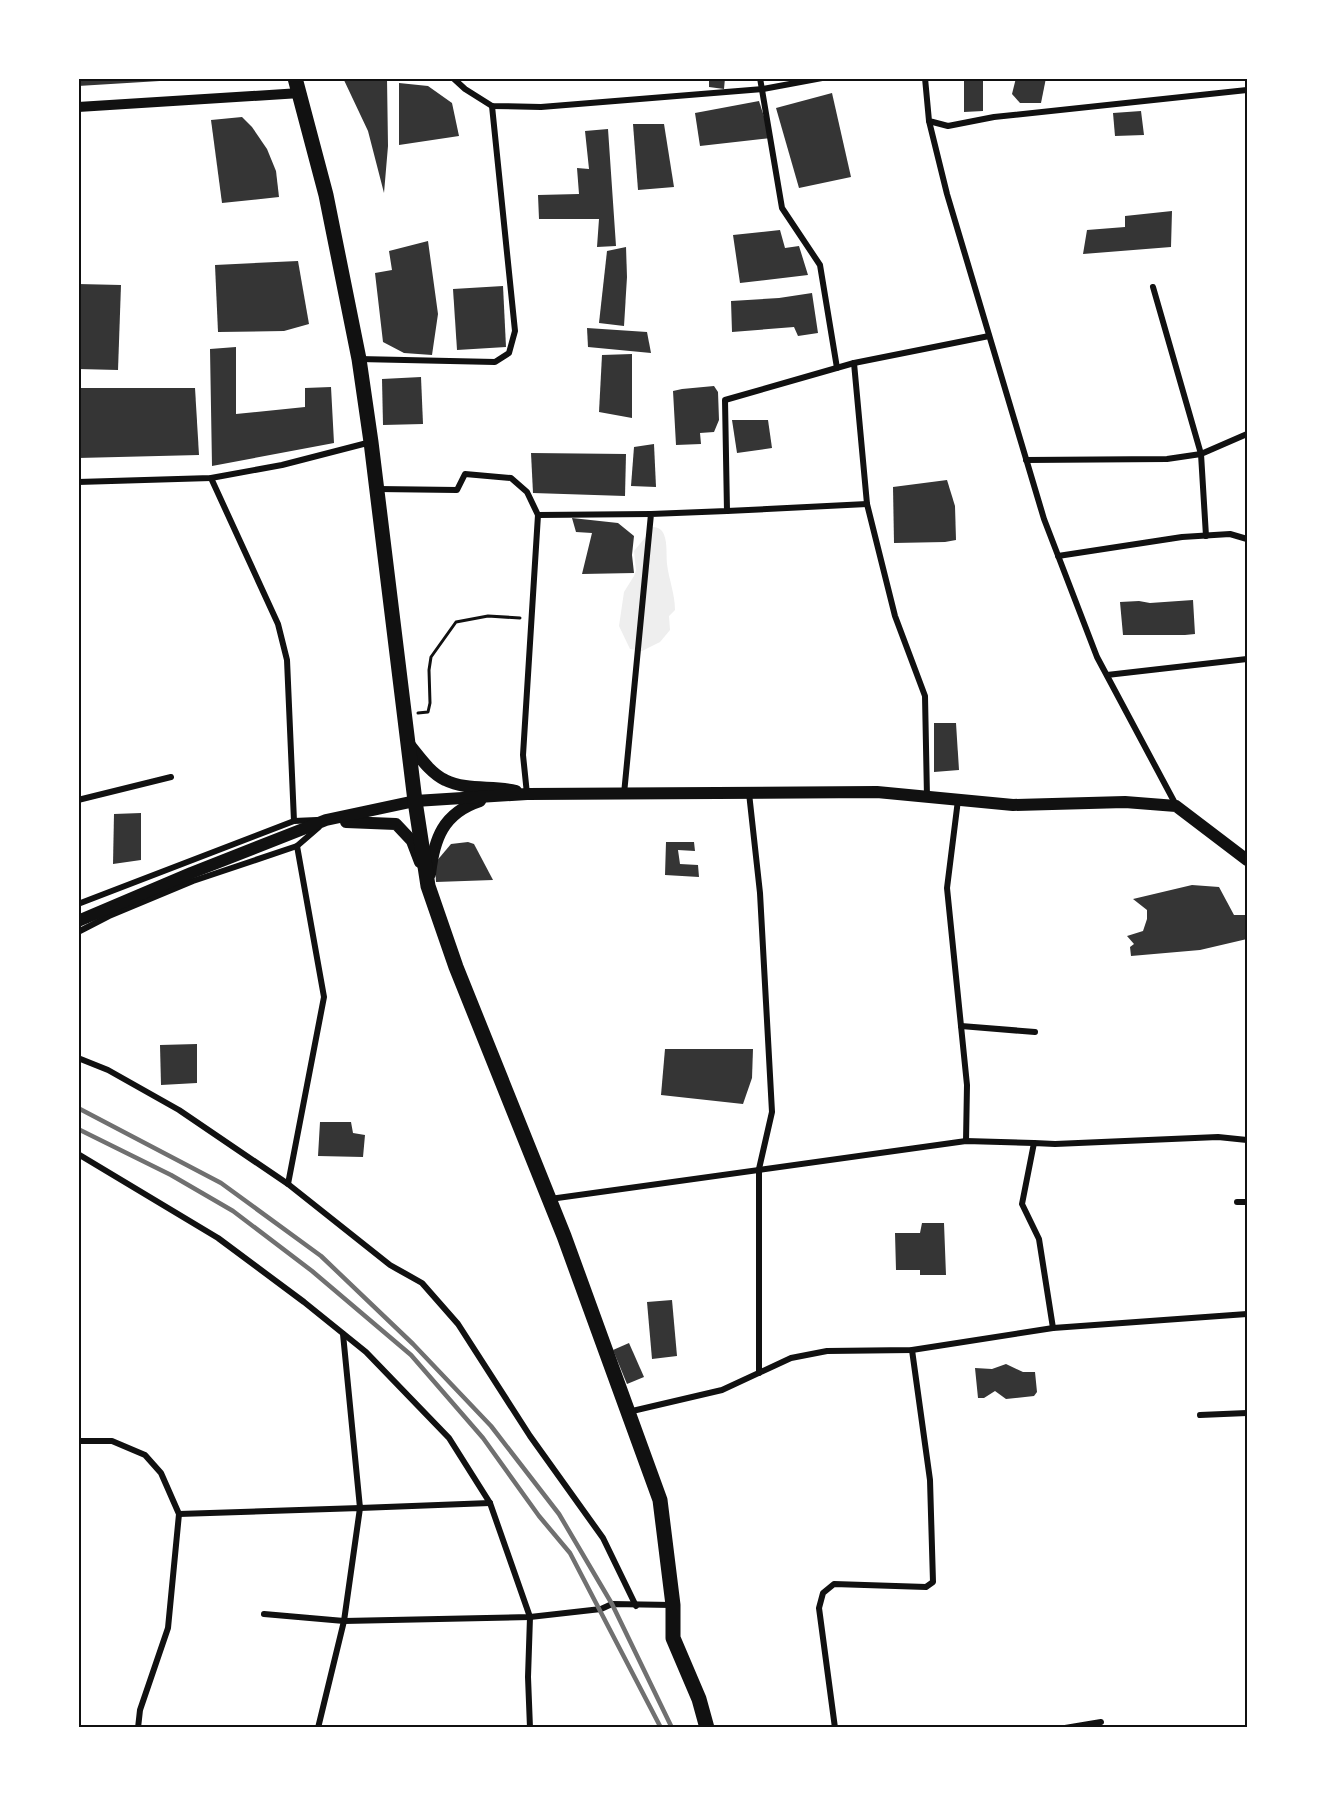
<svg xmlns="http://www.w3.org/2000/svg" width="1325" height="1806" font-family="Commissioner,sans-serif">
<style>
.green{fill:#eee}
.building{fill:#353535}
.lines{fill:none;stroke-linecap:round;stroke-linejoin:round}
.path{stroke:#111;stroke-width:3}
.minor{stroke:#111;stroke-width:6}
.tertiary{stroke:#111;stroke-width:10}
.secondary{stroke:#111;stroke-width:12}
.primary{stroke:#111;stroke-width:15}
.rail{stroke:#707070;stroke-width:4.5}
.neatline{fill:none;stroke:#111;stroke-width:2}
</style>
<rect width="100%" height="100%" fill="#fff"/>
<path class="green" d="M 649,527 C 654,527 659,527 662,531 C 668,539 666,554 667,564 C 669,580 675,594 675,610 L 669,616 L 670,630 L 660,642 L 642,651 L 630,649 L 619,626 L 624,592 L 634,576 L 636,570 L 634,551 L 649,533 Z"/>
<g class="building">
<polygon points="78,78 176,78 176,80 78,86"/>
<polygon points="343,78 387,78 388,146 384,193 368,131"/>
<polygon points="709,78 725,78 724,89 709,87"/>
<polygon points="964,78 983,78 983,111 964,112"/>
<polygon points="1016,78 1046,78 1041,103 1020,103 1012,94"/>
<polygon points="399,83 428,86 452,103 459,136 399,145"/>
<polygon points="832,93 851,177 799,188 776,108"/>
<polygon points="759,101 771,138 700,146 695,113"/>
<polygon points="1141,111 1144,135 1115,136 1113,113"/>
<polygon points="242,117 252,127 267,149 276,171 279,197 222,203 211,120"/>
<polygon points="633,124 664,124 674,187 638,190"/>
<polygon points="608,129 616,246 597,247 599,219 539,219 538,195 579,194 577,168 589,169 585,131"/>
<polygon points="1172,211 1171,247 1083,254 1087,230 1125,227 1125,216"/>
<polygon points="780,230 785,248 799,246 808,275 740,283 733,235"/>
<polygon points="428,241 438,314 432,355 404,353 383,342 375,273 392,270 389,251"/>
<polygon points="626,247 627,277 624,326 599,323 607,251"/>
<polygon points="298,261 309,324 284,331 218,332 215,265"/>
<polygon points="78,284 121,285 118,370 78,369"/>
<polygon points="503,286 506,347 457,350 453,289"/>
<polygon points="812,293 818,333 798,336 794,327 732,332 731,301 779,298"/>
<polygon points="587,328 647,332 651,353 588,347"/>
<polygon points="236,347 236,414 305,407 305,388 331,387 334,443 212,466 210,349"/>
<polygon points="632,354 632,418 599,412 602,355"/>
<polygon points="421,377 423,424 383,425 382,379"/>
<polygon points="714,386 718,392 719,420 714,432 700,433 701,444 676,445 673,391 682,389"/>
<polygon points="78,388 195,388 199,455 78,458"/>
<polygon points="732,420 768,420 772,448 737,453"/>
<polygon points="654,444 656,487 631,486 634,447"/>
<polygon points="531,453 626,454 625,496 533,493"/>
<polygon points="947,480 955,506 956,540 945,542 894,543 893,487"/>
<polygon points="572,518 618,523 634,536 632,555 634,573 582,574 592,533 576,532"/>
<polygon points="1193,600 1195,634 1185,635 1123,635 1120,602 1139,601 1150,603"/>
<polygon points="934,723 956,723 959,770 934,772"/>
<polygon points="141,813 141,860 113,864 114,814"/>
<polygon points="468,842 474,844 493,880 436,882 435,863 451,844"/>
<polygon points="666,842 694,842 695,851 678,850 680,864 698,865 699,877 665,875"/>
<polygon points="1192,885 1219,887 1234,915 1245,915 1247,939 1200,950 1131,956 1130,947 1134,944 1127,936 1143,931 1147,919 1147,910 1133,899"/>
<polygon points="197,1044 197,1083 161,1085 160,1045"/>
<polygon points="665,1049 753,1049 752,1078 743,1104 661,1095"/>
<polygon points="320,1122 351,1122 353,1133 365,1135 363,1157 318,1156"/>
<polygon points="922,1223 944,1223 946,1275 920,1275 920,1270 896,1270 895,1233 920,1233"/>
<polygon points="672,1300 677,1356 652,1359 647,1302"/>
<polygon points="629,1343 644,1377 627,1384 613,1350"/>
<polygon points="1006,1364 1023,1372 1035,1372 1037,1392 1034,1396 1006,1399 995,1391 984,1398 978,1398 975,1368 992,1369"/>
</g>
<g class="lines">
<polyline class="path" points="418,713 428,712 430,703 429,670 431,657 456,622 488,616 520,618"/>
<g class="minor">
<polyline points="453,78 465,89 492,106 541,107 763,89 822,78"/>
<polyline points="760,78 782,208 820,265 837,368"/>
<polyline points="925,78 929,121 948,126 994,117 1247,90"/>
<polyline points="929,121 947,194 1044,519 1097,657 1176,805"/>
<polyline points="359,359 495,362 509,353 515,331 492,106"/>
<polyline points="854,363 867,504 895,616 925,696 927,797"/>
<polyline points="1026,460 1167,459 1201,454 1153,287"/>
<polyline points="211,478 278,624 287,660 294,821"/>
<polyline points="78,482 211,478 282,465 371,442"/>
<polyline points="378,489 457,490 465,474 511,478 527,492 538,515"/>
<polyline points="727,511 867,504"/>
<polyline points="1206,536 1201,454 1247,434"/>
<polyline points="1058,556 1182,537 1230,534 1247,539"/>
<polyline points="1107,675 1247,659"/>
<polyline points="749,793 760,893 772,1112 759,1169 759,1373"/>
<polyline points="527,794 523,755 538,515 651,514"/>
<polyline points="624,794 651,514 727,511 725,400 854,363 989,336"/>
<polyline points="78,800 171,777"/>
<polyline points="958,800 947,888 967,1085 966,1141"/>
<polyline points="78,904 294,821 317,820"/>
<polyline points="78,932 109,916 193,881 297,846 319,827"/>
<polyline points="961,1026 1035,1032"/>
<polyline points="78,1058 108,1070 179,1110 288,1184 390,1265 422,1283 458,1324 530,1436 603,1538 636,1606"/>
<polyline points="78,1154 218,1238 304,1302 366,1352 449,1438 490,1503 530,1617 528,1677 530,1728"/>
<polyline points="288,1184 324,997 297,846"/>
<polyline points="550,1199 966,1141 1034,1143"/>
<polyline points="1237,1202 1247,1202"/>
<polyline points="1053,1328 1039,1239 1022,1204 1034,1143 1055,1144 1218,1137 1247,1140"/>
<polyline points="343,1334 360,1508 490,1503"/>
<polyline points="628,1412 722,1390 791,1358 827,1351 912,1350 1053,1328 1247,1314"/>
<polyline points="1200,1415 1247,1413"/>
<polyline points="78,1441 112,1441 145,1455 161,1473 179,1514 168,1628 140,1710 138,1728"/>
<polyline points="179,1514 360,1508 344,1621 318,1728"/>
<polyline points="264,1614 344,1621 530,1617 601,1609 612,1604 672,1605"/>
<polyline points="835,1728 819,1608 823,1593 834,1584 926,1587 933,1582 930,1480 912,1350"/>
<polyline points="1065,1728 1101,1722"/>
</g>
<polyline class="tertiary" points="78,107 300,93"/>
<g class="secondary">
<path d="M 408,743 C 419,756 430,773 445,780 C 467,791 493,785 516,791"/>
<polyline points="346,822 396,824 412,841 420,862"/>
<path d="M 430,874 C 434,839 443,813 480,801"/>
<polyline points="78,921 191,873 326,820 415,801 527,794 877,792 1013,805 1125,802 1176,806 1247,860"/>
</g>
<polyline class="primary" points="295,78 326,195 359,359 371,442 415,801 428,886 456,967 564,1236 660,1500 673,1605 673,1638 699,1699 707,1728"/>
<g class="rail">
<polyline points="78,1108 221,1183 321,1256 413,1344 491,1426 559,1514 612,1604 672,1728"/>
<polyline points="78,1129 171,1175 233,1211 312,1271 411,1355 483,1438 539,1516 570,1553 661,1728"/>
</g>
</g>
<rect width="1325" height="1806" fill="none" stroke="#ffffff" stroke-width="159"/>
<rect x="80" y="80" width="1166" height="1646" class="neatline"/>
</svg>
